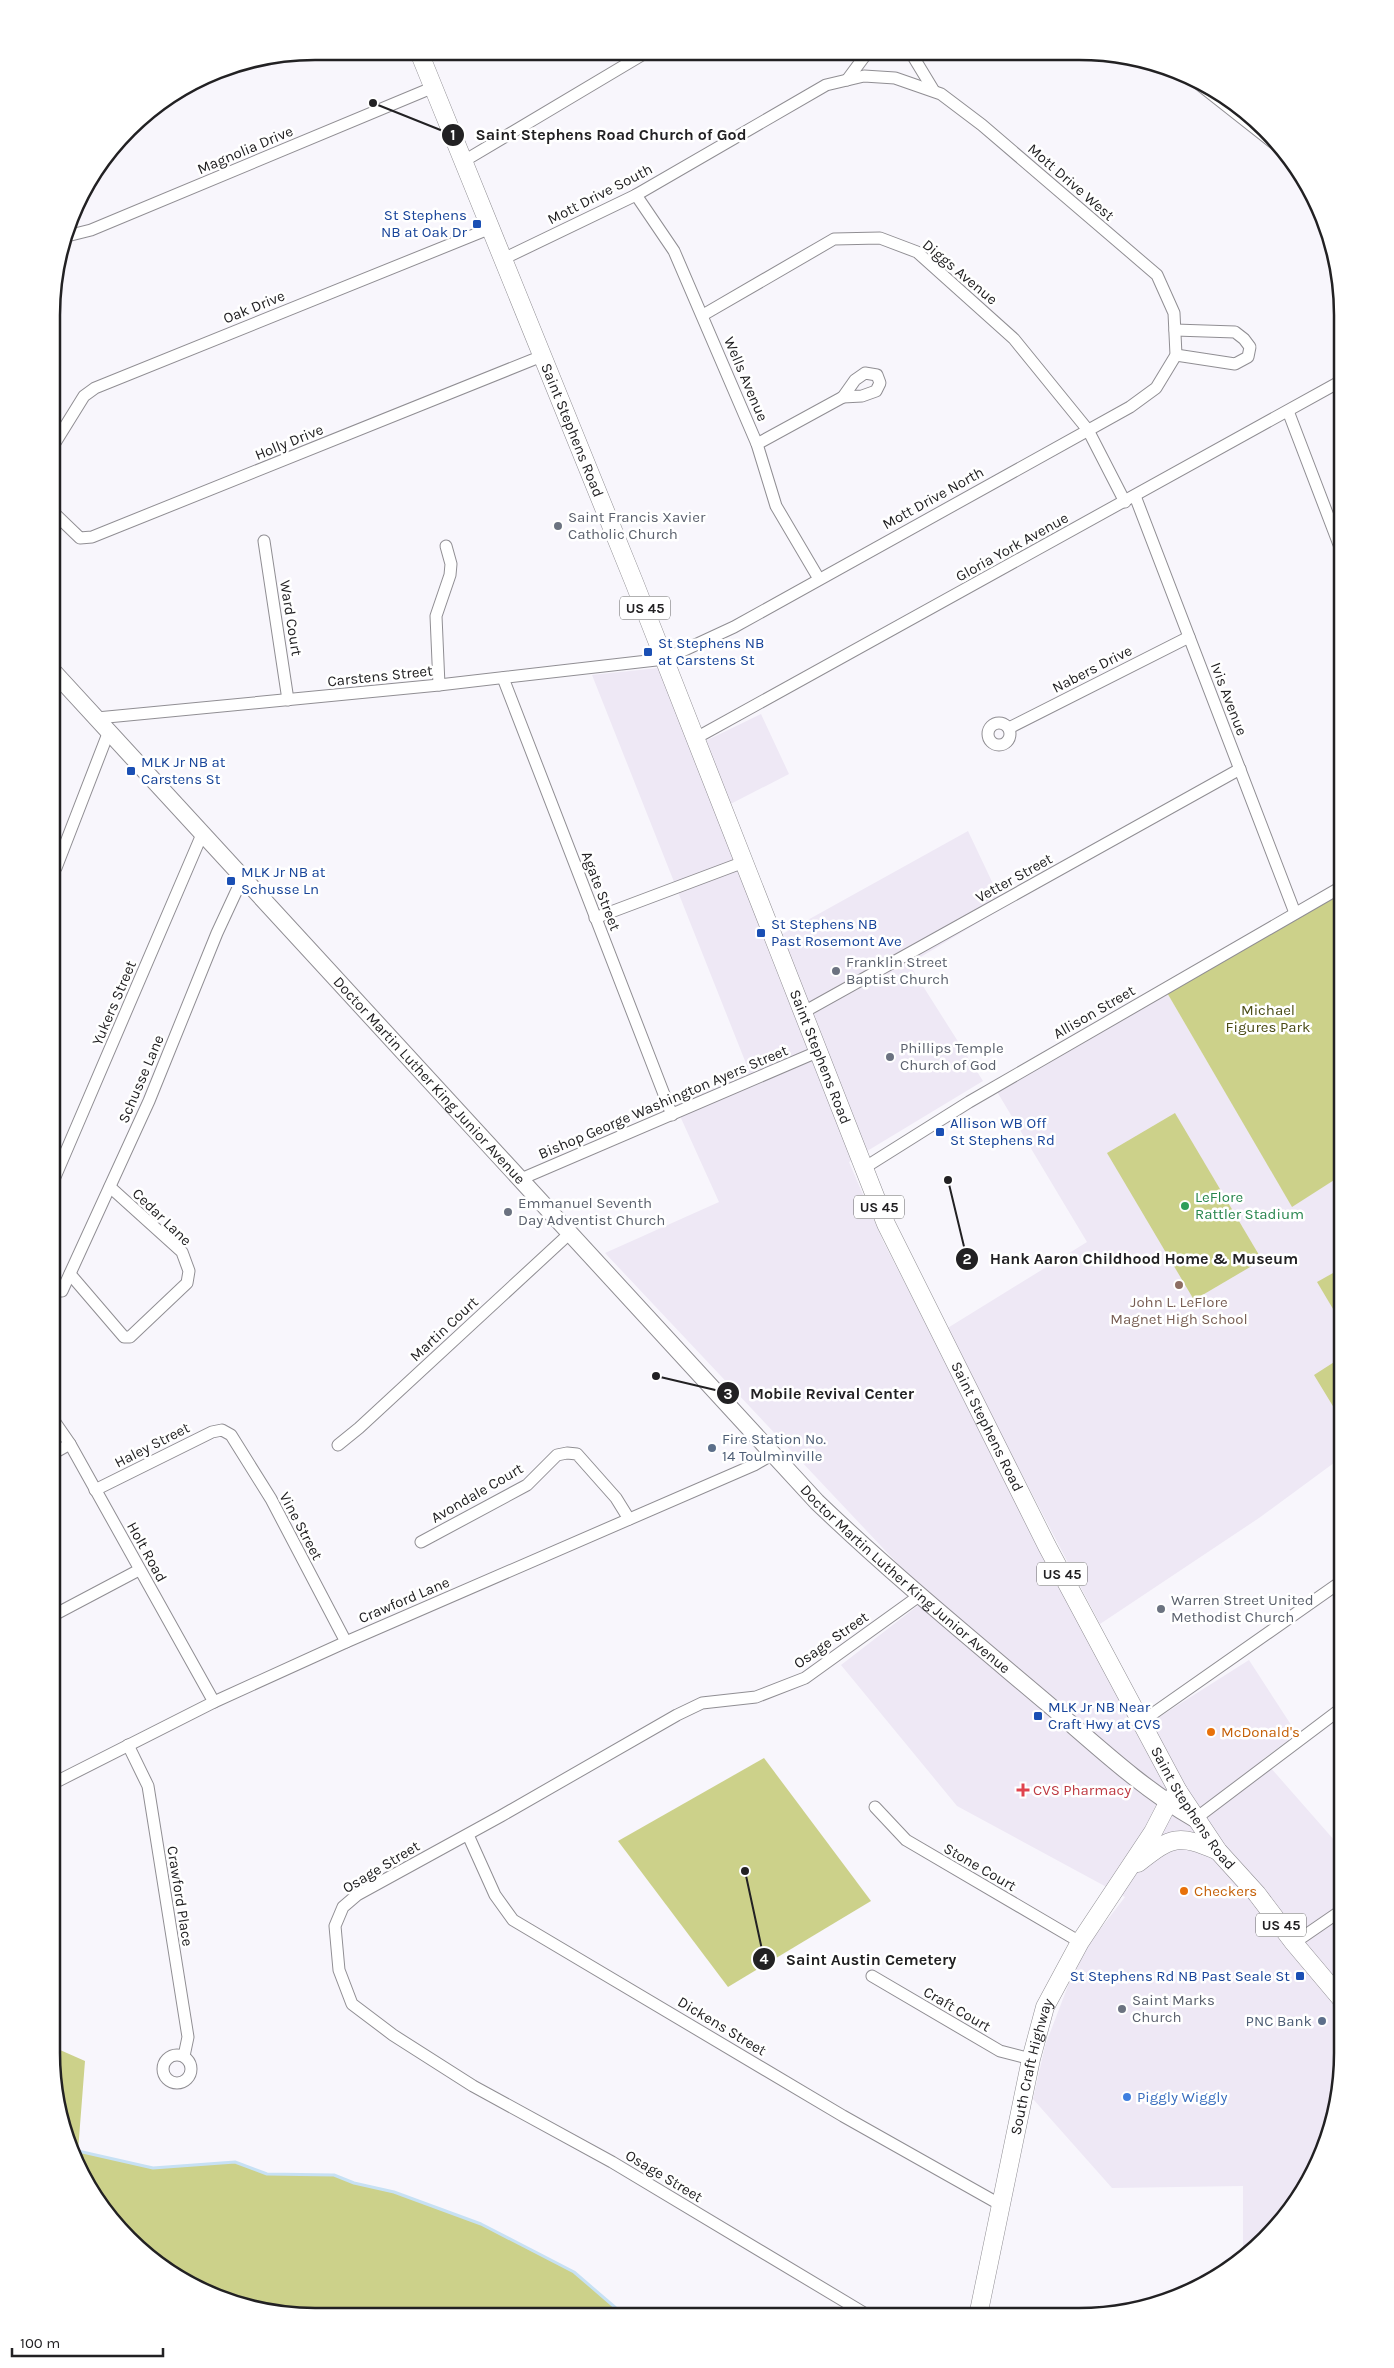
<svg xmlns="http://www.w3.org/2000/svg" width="1394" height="2368" font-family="Karla,sans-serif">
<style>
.built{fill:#eee8f5}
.green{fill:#ccd18a}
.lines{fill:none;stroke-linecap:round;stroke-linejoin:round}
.stream{stroke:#c7e1f4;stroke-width:3}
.minor-casing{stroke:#908e93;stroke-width:13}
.secondary-casing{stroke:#908e93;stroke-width:18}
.primary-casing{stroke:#908e93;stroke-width:19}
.minor{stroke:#fff;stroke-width:11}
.secondary{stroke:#fff;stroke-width:16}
.primary{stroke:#fff;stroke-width:18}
.transit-dot{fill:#1a4fb4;stroke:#fff;stroke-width:2}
.worship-dot{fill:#6b7280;stroke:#fff;stroke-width:2}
.leisure-dot{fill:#2e9e5b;stroke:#fff;stroke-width:2}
.education-dot{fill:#8d6e63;stroke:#fff;stroke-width:2}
.service-dot{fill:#5c6f8a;stroke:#fff;stroke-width:2}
.food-dot{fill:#e8710a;stroke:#fff;stroke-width:2}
.health-dot{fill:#e0444e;stroke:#fff;stroke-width:2}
.shop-dot{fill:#3f7fe0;stroke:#fff;stroke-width:2}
.labels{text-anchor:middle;stroke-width:5;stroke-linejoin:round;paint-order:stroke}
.shield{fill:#fff;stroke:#646465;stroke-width:1}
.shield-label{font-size:14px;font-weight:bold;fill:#222123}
.street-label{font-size:15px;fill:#222123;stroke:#fff}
.transit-label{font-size:15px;fill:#164399;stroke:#fff;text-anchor:start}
.worship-label{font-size:15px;fill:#5b616d;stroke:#fff;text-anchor:start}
.park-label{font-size:15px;fill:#484a14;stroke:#fff}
.leisure-label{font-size:15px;fill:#27864d;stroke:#fff;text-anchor:start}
.education-label{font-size:15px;fill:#785e54;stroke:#fff}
.service-label{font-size:15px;fill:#4e5e75;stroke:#fff;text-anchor:start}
.food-label{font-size:15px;fill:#c56008;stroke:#fff;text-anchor:start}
.health-label{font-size:15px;fill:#be3a42;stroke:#fff;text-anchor:start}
.shop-label{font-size:15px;fill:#366cbe;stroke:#fff;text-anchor:start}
.rim{fill:none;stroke:#222123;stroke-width:2.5}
.leader{fill:none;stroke:#222123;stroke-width:2}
.callout-dot{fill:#222123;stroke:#fff;stroke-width:2}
.mark-label{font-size:15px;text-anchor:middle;font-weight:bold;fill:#fff}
.callout-label{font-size:16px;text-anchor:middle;font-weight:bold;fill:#222123;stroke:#fff;stroke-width:5;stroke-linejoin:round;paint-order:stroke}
</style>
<rect width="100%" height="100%" fill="#f8f6fc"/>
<g class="built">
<polygon points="658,668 691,748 761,714 789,774 717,811 768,942 968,831 1004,907 909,964 983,1081 849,1162 883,1241 1137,1731 1249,1660 1297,1734 1263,1759 1342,1849 1342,2071 1329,2138 1288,2213 1246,2256 1243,2256 1243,2186 1112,2188 1033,2099 1045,2046 1069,1983 1088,1945 1125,1897 957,1806 841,1665 929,1597 605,1253 719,1202 675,1105 749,1071 592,675"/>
<polygon points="1166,991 1292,1206 1342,1175 1342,1457 1259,1518 1100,1624 946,1329 1087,1242 996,1090"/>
</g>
<g class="green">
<polygon points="1343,888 1342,1175 1292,1207 1166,991"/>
<polygon points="1175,1113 1262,1260 1194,1300 1107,1153"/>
<polygon points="1342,1268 1342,1324 1317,1282"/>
<polygon points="1342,1357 1342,1368 1333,1374 1342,1391 1342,1394 1337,1397 1340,1404 1342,1403 1342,1421 1314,1375"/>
<polygon points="764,1758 871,1901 728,1987 618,1841"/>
<polygon points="51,2046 85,2061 78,2151 153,2168 235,2162 267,2174 334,2175 354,2183 394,2192 481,2224 574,2272 624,2315 281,2315 214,2297 155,2262 106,2213 71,2154"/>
</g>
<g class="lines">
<polyline class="stream" points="70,2146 78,2151 153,2168 235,2162 267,2174 334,2175 354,2183 394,2192 481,2224 574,2272 624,2315"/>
<defs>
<g id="minor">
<polyline points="911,53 934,91"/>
<polyline points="1191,78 1289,155"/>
<polyline points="847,80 867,53"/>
<polyline points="464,161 647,52"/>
<polyline points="636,195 674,251 757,444 776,506 819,579"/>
<polyline points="67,236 91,230 434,87"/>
<polyline points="703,315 834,239 880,238 917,252 1014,339 1088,430 1125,502"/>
<polyline points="1175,330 1235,332 1244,339 1250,347 1248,357 1235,364 1176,355"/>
<polygon points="865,373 877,375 880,383 876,391 862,396 843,397 855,380"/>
<polyline points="1288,411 1343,555"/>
<polyline points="757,444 843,397"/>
<polyline points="53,446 84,396 95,388 491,228"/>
<polyline points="1135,496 1295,913"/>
<polyline points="53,512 80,538 92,537 542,356"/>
<polyline points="264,541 288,700"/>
<polyline points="503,678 672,1115"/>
<polyline points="439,685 436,616 450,575 451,564 446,546"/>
<polyline points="97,718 439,685 665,659 734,627 1130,407 1156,388 1176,355 1174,313 1157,275 982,125 941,94 895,78 864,76 826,85 636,195 503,259"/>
<circle cx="999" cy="734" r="11"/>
<polyline points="1009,728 1189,637"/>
<polyline points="696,738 1343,380"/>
<polyline points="56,868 109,731"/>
<polyline points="595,918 744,862"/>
<polyline points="802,1013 1240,769"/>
<polyline points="864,1168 969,1102 1343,886"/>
<polyline points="521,1179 817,1052"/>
<polyline points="52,1184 203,832"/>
<polyline points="70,1274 124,1337 130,1337 187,1283 189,1271 182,1252 110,1187"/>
<polyline points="62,1291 149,1101 217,933 243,877"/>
<polyline points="52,1418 70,1444 214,1702"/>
<polyline points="338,1445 359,1428 569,1234"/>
<polyline points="52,1454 70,1444"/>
<polyline points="95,1490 212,1432 222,1430 231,1435 271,1499 346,1642"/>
<polyline points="421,1542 527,1485 557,1455 567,1453 577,1454 616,1498 629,1519"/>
<polyline points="52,1616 139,1570"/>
<polyline points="1141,1722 1342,1581"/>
<polyline points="128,1745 148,1786 188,2037 184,2056"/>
<polyline points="52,1784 214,1702 346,1642 754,1465 773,1454"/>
<polyline points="875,1807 906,1840 1080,1942"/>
<polyline points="1195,1819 1342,1708"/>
<polyline points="468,1835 495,1895 513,1920 843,2116 1001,2205"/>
<polyline points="1294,1943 1342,1910"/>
<polyline points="872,1976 1000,2051 1031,2059"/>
<circle cx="177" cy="2069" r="14"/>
<polyline points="869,2316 612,2162 473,2086 393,2035 352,2004 339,1970 335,1926 343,1907 357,1895 501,1816 677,1715 702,1703 756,1697 805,1678 919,1596"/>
</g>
<g id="secondary">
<path id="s1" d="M 53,671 L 817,1502 C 891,1573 970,1638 1048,1704 C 1095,1744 1141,1788 1195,1819"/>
</g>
<g id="primary">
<path id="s2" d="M 419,52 L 634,582 L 886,1224 L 1047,1546 L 1178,1791 L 1218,1851 L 1257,1894 L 1294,1943 L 1342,2000"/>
<path d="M 1138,1863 C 1172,1836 1178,1834 1218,1851"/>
<path id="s3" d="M 978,2316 L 1031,2059 L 1045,2007 L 1080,1942 L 1153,1832 L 1168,1803 L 1178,1791"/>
</g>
</defs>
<use href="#minor" class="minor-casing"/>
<use href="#secondary" class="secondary-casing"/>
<use href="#primary" class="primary-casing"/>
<use href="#minor" class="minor"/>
<use href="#secondary" class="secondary"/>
<use href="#primary" class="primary"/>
</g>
<g class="transit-dot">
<rect x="472" y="219" width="10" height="10" rx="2.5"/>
<rect x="643" y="647" width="10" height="10" rx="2.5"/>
<rect x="126" y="766" width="10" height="10" rx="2.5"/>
<rect x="226" y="876" width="10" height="10" rx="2.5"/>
<rect x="756" y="928" width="10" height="10" rx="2.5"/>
<rect x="935" y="1127" width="10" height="10" rx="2.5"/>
<rect x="1033" y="1711" width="10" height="10" rx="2.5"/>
<rect x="1295" y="1971" width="10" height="10" rx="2.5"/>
</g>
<g class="worship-dot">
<circle cx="558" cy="526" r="5"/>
<circle cx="836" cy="971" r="5"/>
<circle cx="890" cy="1057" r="5"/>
<circle cx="508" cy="1212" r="5"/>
<circle cx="1161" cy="1609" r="5"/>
<circle cx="1122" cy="2009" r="5"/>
</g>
<circle class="leisure-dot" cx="1185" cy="1206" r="5"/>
<circle class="education-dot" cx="1179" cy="1285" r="5"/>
<g class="service-dot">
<circle cx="712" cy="1448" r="5"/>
<circle cx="1322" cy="2021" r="5"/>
</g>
<g class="food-dot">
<circle cx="1211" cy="1732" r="5"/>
<circle cx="1184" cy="1891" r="5"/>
</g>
<path class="health-dot" d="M1020.5 1782.5h5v5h5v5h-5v5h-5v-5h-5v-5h5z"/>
<circle class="shop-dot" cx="1127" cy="2097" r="5"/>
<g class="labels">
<g class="shield">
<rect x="620" y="596.5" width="50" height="23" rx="4"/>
<rect x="854" y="1195.5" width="50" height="23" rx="4"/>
<rect x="1037" y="1562.5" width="50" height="23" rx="4"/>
<rect x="1256" y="1913.5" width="50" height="23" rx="4"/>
</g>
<g class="shield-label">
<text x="645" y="613">US 45</text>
<text x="879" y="1212">US 45</text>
<text x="1062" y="1579">US 45</text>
<text x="1281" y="1930">US 45</text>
</g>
<g class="street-label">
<text transform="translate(245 150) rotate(-23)" y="5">Magnolia Drive</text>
<text transform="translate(1071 182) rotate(41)" y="5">Mott Drive West</text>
<text transform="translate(600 194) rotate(-27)" y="5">Mott Drive South</text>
<text transform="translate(960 272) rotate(40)" y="5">Diggs Avenue</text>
<text transform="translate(254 307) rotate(-22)" y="5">Oak Drive</text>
<text transform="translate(746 379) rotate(67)" y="5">Wells Avenue</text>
<text dy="5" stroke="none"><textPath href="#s2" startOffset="408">Saint Stephens Road</textPath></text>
<text transform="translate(289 442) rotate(-22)" y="5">Holly Drive</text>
<text transform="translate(933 498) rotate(-29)" y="5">Mott Drive North</text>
<text transform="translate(1012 547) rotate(-29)" y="5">Gloria York Avenue</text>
<text transform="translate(291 618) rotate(81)" y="5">Ward Court</text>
<text transform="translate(1092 669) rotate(-27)" y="5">Nabers Drive</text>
<text transform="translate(380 676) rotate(-6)" y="5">Carstens Street</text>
<text transform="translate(1229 699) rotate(69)" y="5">Ivis Avenue</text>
<text transform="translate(1014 878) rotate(-29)" y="5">Vetter Street</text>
<text transform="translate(601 891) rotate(69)" y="5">Agate Street</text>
<text transform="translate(114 1003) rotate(-67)" y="5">Yukers Street</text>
<text transform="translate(1094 1012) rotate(-30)" y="5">Allison Street</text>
<text dy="5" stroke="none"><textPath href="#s2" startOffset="1082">Saint Stephens Road</textPath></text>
<text transform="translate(141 1079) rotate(-67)" y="5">Schusse Lane</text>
<text dy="5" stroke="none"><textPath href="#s1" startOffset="556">Doctor Martin Luther King Junior Avenue</textPath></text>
<text transform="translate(663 1102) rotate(-23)" y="5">Bishop George Washington Ayers Street</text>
<text transform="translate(162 1217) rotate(44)" y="5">Cedar Lane</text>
<text transform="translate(444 1329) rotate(-43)" y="5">Martin Court</text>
<text dy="5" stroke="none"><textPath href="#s2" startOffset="1488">Saint Stephens Road</textPath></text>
<text transform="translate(152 1445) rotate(-27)" y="5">Haley Street</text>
<text transform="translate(477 1493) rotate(-30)" y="5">Avondale Court</text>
<text transform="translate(301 1526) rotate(62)" y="5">Vine Street</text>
<text transform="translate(147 1552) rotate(61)" y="5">Holt Road</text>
<text dy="5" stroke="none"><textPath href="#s1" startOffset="1246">Doctor Martin Luther King Junior Avenue</textPath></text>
<text transform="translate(404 1600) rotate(-23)" y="5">Crawford Lane</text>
<text transform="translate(831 1640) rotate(-35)" y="5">Osage Street</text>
<text dy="5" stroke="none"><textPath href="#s2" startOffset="1922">Saint Stephens Road</textPath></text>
<text transform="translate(381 1867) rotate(-31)" y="5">Osage Street</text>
<text transform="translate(980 1867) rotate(30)" y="5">Stone Court</text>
<text transform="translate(180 1896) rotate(81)" y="5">Crawford Place</text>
<text transform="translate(957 2009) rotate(30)" y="5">Craft Court</text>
<text transform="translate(722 2026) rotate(31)" y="5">Dickens Street</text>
<text dy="5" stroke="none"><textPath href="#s3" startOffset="255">South Craft Highway</textPath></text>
<text transform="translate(664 2176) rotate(31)" y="5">Osage Street</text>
</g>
<g class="transit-label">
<text x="467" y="220" text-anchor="end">St Stephens<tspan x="467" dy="17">NB at Oak Dr</tspan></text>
<text x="658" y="648">St Stephens NB<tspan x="658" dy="17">at Carstens St</tspan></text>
<text x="141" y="767">MLK Jr NB at<tspan x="141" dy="17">Carstens St</tspan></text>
<text x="241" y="877">MLK Jr NB at<tspan x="241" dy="17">Schusse Ln</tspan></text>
<text x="771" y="929">St Stephens NB<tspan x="771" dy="17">Past Rosemont Ave</tspan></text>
<text x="950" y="1128">Allison WB Off<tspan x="950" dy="17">St Stephens Rd</tspan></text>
<text x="1048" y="1712">MLK Jr NB Near<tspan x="1048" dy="17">Craft Hwy at CVS</tspan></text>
<text x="1290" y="1981" text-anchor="end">St Stephens Rd NB Past Seale St</text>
</g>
<g class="worship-label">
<text x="568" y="522">Saint Francis Xavier<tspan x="568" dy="17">Catholic Church</tspan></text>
<text x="846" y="967">Franklin Street<tspan x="846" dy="17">Baptist Church</tspan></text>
<text x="900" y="1053">Phillips Temple<tspan x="900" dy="17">Church of God</tspan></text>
<text x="518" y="1208">Emmanuel Seventh<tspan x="518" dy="17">Day Adventist Church</tspan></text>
<text x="1171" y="1605">Warren Street United<tspan x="1171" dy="17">Methodist Church</tspan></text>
<text x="1132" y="2005">Saint Marks<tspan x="1132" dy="17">Church</tspan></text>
</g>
<g class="park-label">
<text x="1268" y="1015">Michael<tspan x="1268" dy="17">Figures Park</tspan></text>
</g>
<g class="leisure-label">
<text x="1195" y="1202">LeFlore<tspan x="1195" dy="17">Rattler Stadium</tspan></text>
</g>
<g class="education-label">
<text x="1179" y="1307">John L. LeFlore<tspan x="1179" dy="17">Magnet High School</tspan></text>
</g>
<g class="service-label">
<text x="722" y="1444">Fire Station No.<tspan x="722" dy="17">14 Toulminville</tspan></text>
<text x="1312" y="2026" text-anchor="end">PNC Bank</text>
</g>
<g class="food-label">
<text x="1221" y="1737">McDonald's</text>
<text x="1194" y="1896">Checkers</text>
</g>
<g class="health-label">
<text x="1033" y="1795">CVS Pharmacy</text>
</g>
<g class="shop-label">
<text x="1137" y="2102">Piggly Wiggly</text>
</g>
</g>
<path d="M0 0H1394V2368H0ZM315 60H1079A255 255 0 0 1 1334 315V2053A255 255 0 0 1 1079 2308H315A255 255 0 0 1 60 2053V315A255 255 0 0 1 315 60Z" fill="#fff" fill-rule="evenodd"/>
<path class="rim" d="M315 60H1079A255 255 0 0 1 1334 315V2053A255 255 0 0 1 1079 2308H315A255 255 0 0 1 60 2053V315A255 255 0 0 1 315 60Z"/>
<path class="leader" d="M373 103L453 135M948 1180L967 1259M656 1376L728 1393M745 1871L764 1959"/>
<g class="callout-dot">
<circle cx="373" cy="103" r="5"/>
<circle cx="948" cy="1180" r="5"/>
<circle cx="656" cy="1376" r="5"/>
<circle cx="745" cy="1871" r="5"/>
<circle cx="453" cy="135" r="12"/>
<circle cx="967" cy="1259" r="12"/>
<circle cx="728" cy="1393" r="12"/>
<circle cx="764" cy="1959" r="12"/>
</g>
<g class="mark-label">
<text x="453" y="140">1</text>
<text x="967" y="1264">2</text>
<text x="728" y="1399">3</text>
<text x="764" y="1964">4</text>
</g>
<g class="callout-label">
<text x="611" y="140">Saint Stephens Road Church of God</text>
<text x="1144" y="1264">Hank Aaron Childhood Home &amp; Museum</text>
<text x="832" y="1399">Mobile Revival Center</text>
<text x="871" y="1965">Saint Austin Cemetery</text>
</g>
<path d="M12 2348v8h151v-8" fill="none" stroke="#222123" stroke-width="2.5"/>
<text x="20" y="2348" font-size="15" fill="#222123" stroke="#ffffff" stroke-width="4" paint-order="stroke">100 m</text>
</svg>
